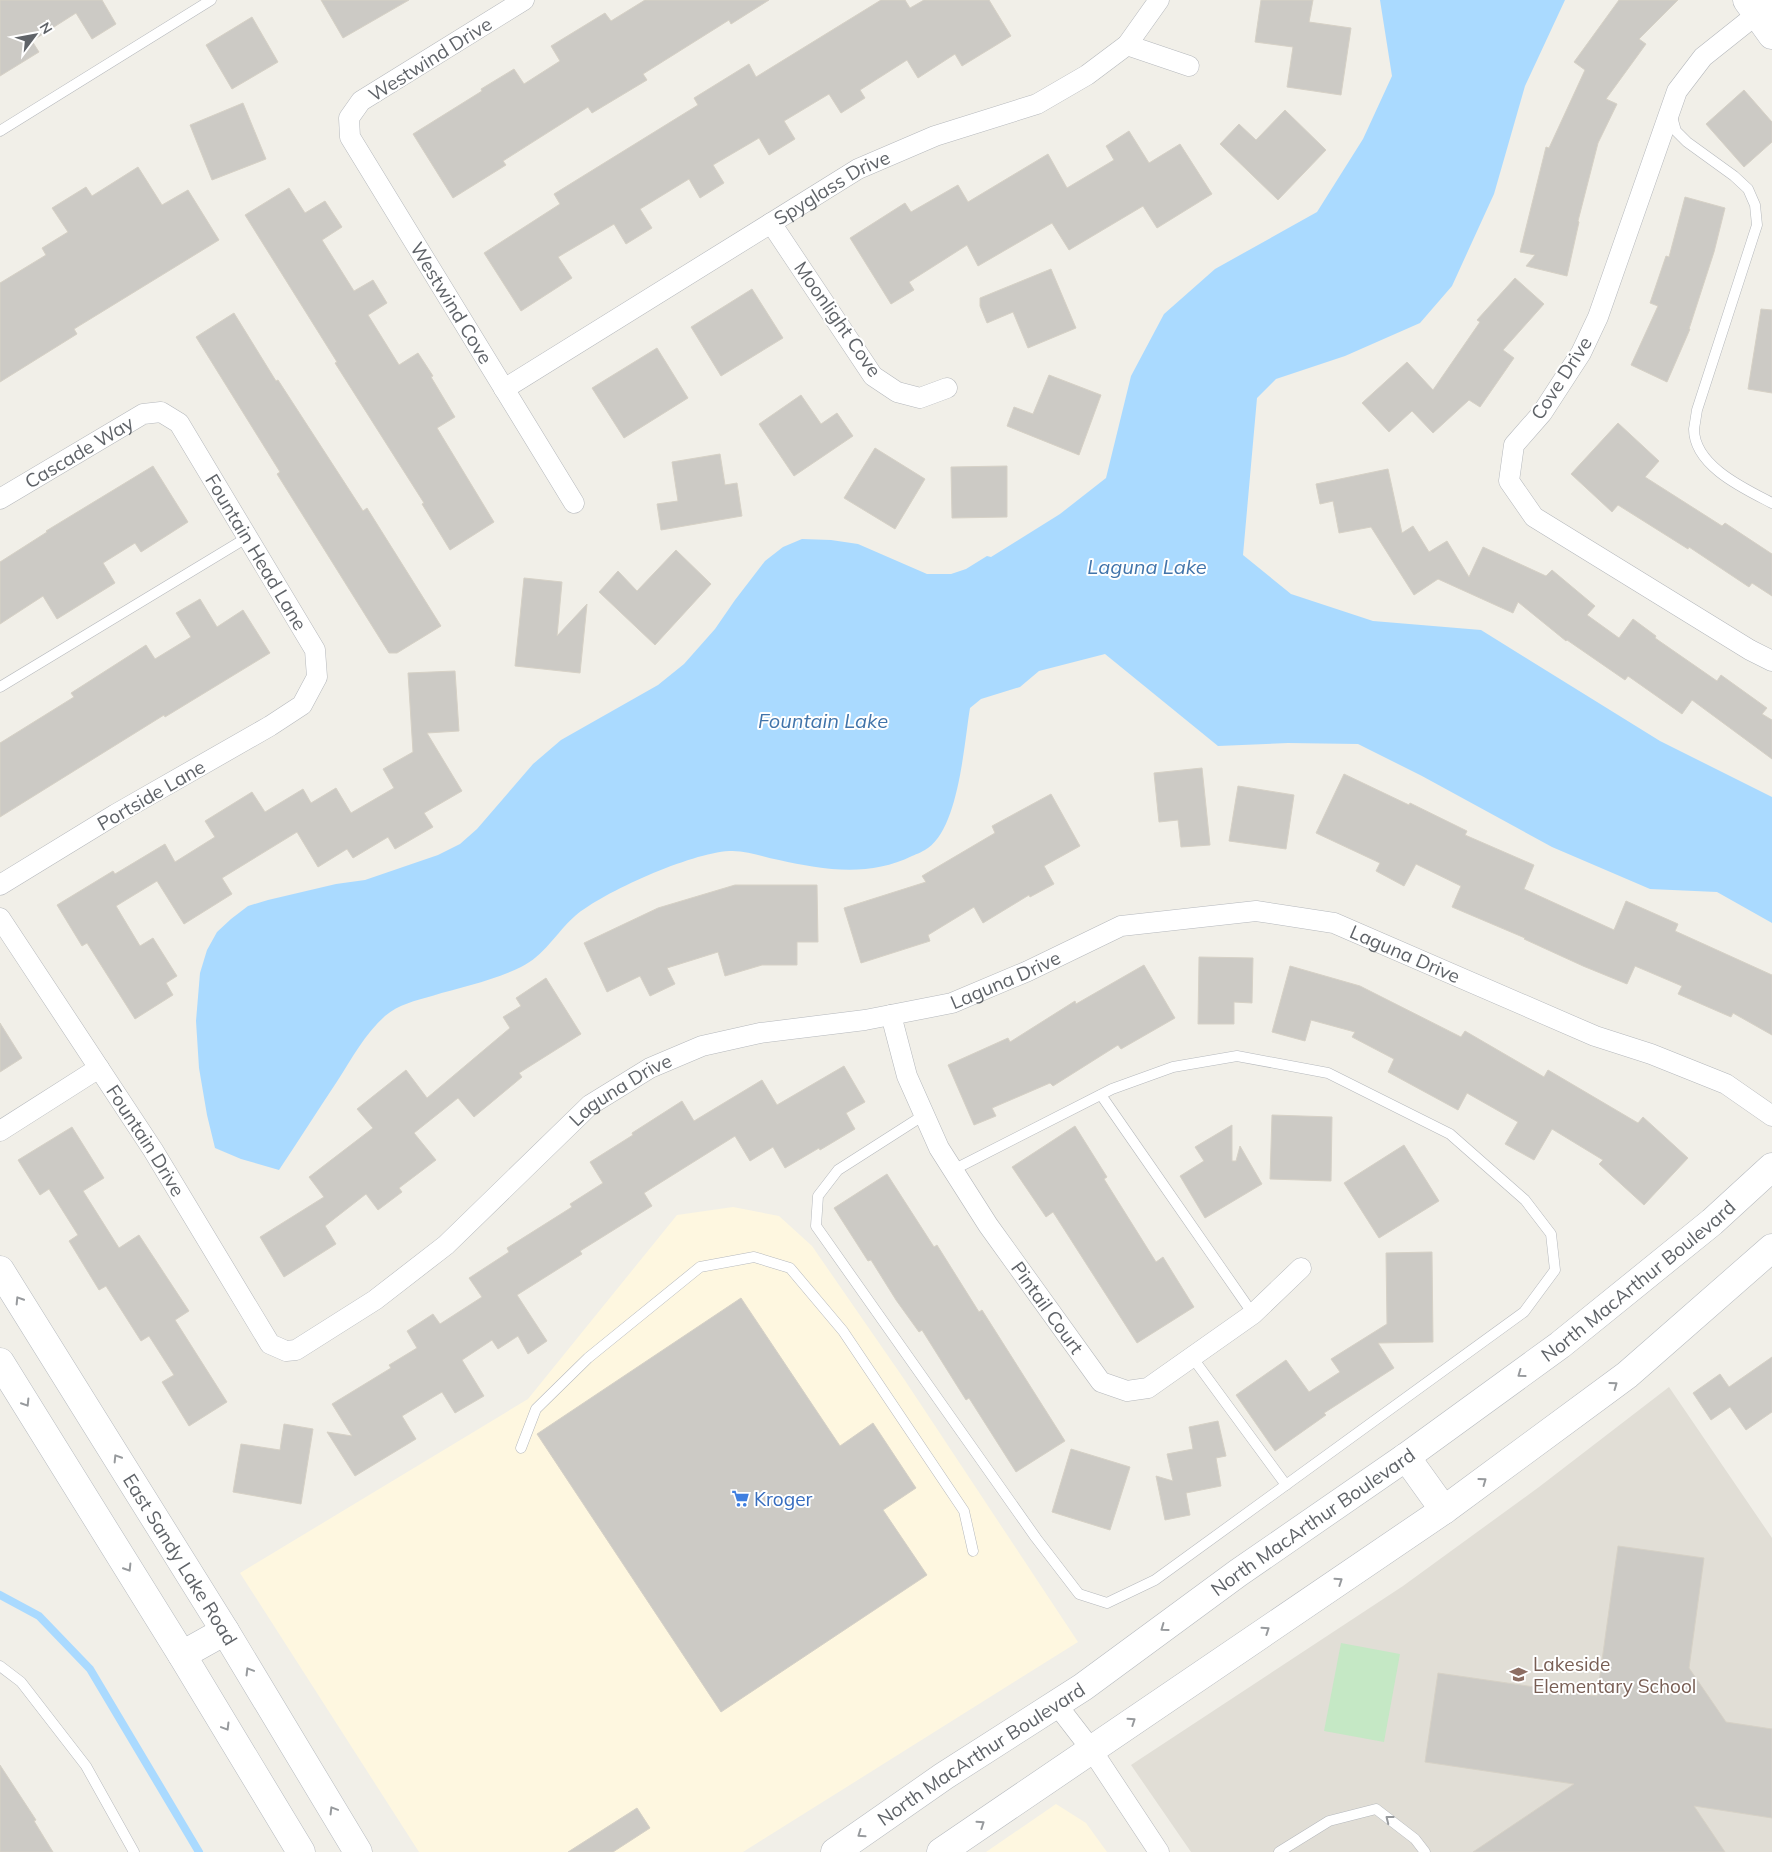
<svg xmlns="http://www.w3.org/2000/svg" width="1772" height="1852" font-family="Mulish,sans-serif">
<style>
.commercial{fill:#fef7e0}
.education{fill:#e1ded6}
.green{fill:#c5e8c5}
.water{fill:#aadaff}
.lines{fill:none;stroke-linecap:round;stroke-linejoin:round}
.stream{stroke:#aadaff;stroke-width:8}
.building{fill:#cccac5;stroke:#d6d1c6}
.lane-casing{stroke:#b5b8bc;stroke-width:11}
.street-casing{stroke:#b5b8bc;stroke-width:21}
.secondary-casing{stroke:#b6babf;stroke-width:29}
.lane{stroke:#fff;stroke-width:10}
.street{stroke:#fff;stroke-width:20}
.secondary{stroke:#fff;stroke-width:28}
.oneway{stroke:#979a9d}
.labels{text-anchor:middle;stroke-width:4;stroke-linejoin:round;paint-order:stroke}
.street-label{font-size:19px;fill:#5f6368;stroke:#fff}
.shop-label{font-size:19px;fill:#366cbe;stroke:#fff;text-anchor:start}
.education-label{font-size:19px;fill:#785e54;stroke:#fff;text-anchor:start}
.water-label{font-size:20px;font-style:italic;fill:#4174aa;stroke:#fff}
</style>
<rect width="100%" height="100%" fill="#f1efe8"/>
<g class="commercial">
<polygon points="733,1207 779,1216 812,1246 904,1379 1078,1642 743,1852 419,1852 240,1573 528,1399 677,1215"/>
<polygon points="1056,1804 1086,1823 1107,1852 986,1852"/>
</g>
<polygon class="education" points="1669,1387 1772,1538 1772,1852 1191,1852 1131,1765 1403,1586 1539,1487"/>
<polygon class="green" points="1341,1643 1400,1654 1384,1742 1324,1731"/>
<path class="water" d="M 1380,0 L 1565,0 L 1525,86 L 1494,194 L 1452,286 L 1420,323 L 1345,356 L 1276,379 L 1257,398 L 1243,555 L 1291,594 L 1373,621 L 1481,630 L 1660,741 L 1772,797 L 1772,923 L 1717,892 L 1650,889 L 1552,847 L 1422,776 L 1358,744 L 1288,743 L 1218,746 L 1105,654 L 1039,671 L 1020,687 L 981,699 L 970,708 C 964,744 959,826 928,848 C 924,851 917,854 912,856 C 870,877 823,870 779,860 C 762,857 746,850 729,851 C 691,853 603,892 575,916 C 556,933 544,956 521,967 C 493,981 461,987 432,996 C 415,1001 399,1004 385,1016 C 365,1034 352,1058 338,1080 C 318,1110 299,1140 279,1170 L 241,1159 L 215,1148 L 207,1115 L 199,1068 L 196,1021 L 200,973 L 207,950 L 217,932 L 231,919 L 248,906 L 268,900 L 336,884 L 365,880 L 438,855 L 460,844 L 477,829 L 533,764 L 561,740 L 658,685 L 684,664 L 715,629 L 735,600 L 765,561 L 783,547 L 802,539 L 831,540 L 858,544 L 927,574 L 951,574 L 966,569 L 987,556 L 991,557 L 1060,514 L 1106,478 L 1131,376 L 1164,314 L 1215,269 L 1317,212 L 1363,139 L 1392,76 Z"/>
<g class="lines">
<polyline class="stream" points="0,1595 39,1616 90,1669 199,1852"/>
</g>
<g class="building">
<polygon points="0,0 102,0 116,24 92,39 76,13 32,41 39,52 0,76"/>
<polygon points="321,0 409,0 343,38"/>
<polygon points="645,0 769,0 731,24 729,20 643,74 647,80 592,113 588,107 503,161 506,165 453,198 413,134 482,91 481,89 514,69 524,84 560,61 551,46 605,13 611,21"/>
<polygon points="881,0 905,0 910,8 924,0 989,0 1011,36 962,66 955,54 918,78 907,60 860,90 865,98 841,113 829,94 784,121 795,139 769,155 759,138 713,165 724,183 700,198 689,179 640,209 652,228 626,244 614,224 558,257 572,278 521,311 484,253 560,204 554,194 698,105 694,98 749,64 756,77"/>
<polygon points="1261,0 1313,0 1309,22 1351,28 1341,95 1287,87 1293,47 1255,42"/>
<polygon points="1619,0 1678,0 1639,39 1646,44 1606,99 1617,104 1598,143 1578,221 1579,222 1567,276 1526,266 1535,255 1520,252 1546,147 1549,148 1585,70 1574,62"/>
<polygon points="252,17 278,62 232,89 206,45"/>
<polygon points="1744,90 1772,122 1772,142 1744,167 1706,124"/>
<polygon points="243,103 266,159 212,180 190,125"/>
<polygon points="1285,110 1326,150 1278,200 1220,144 1239,124 1256,140"/>
<polygon points="1129,131 1149,163 1180,144 1212,194 1157,228 1143,206 1069,250 1052,223 978,266 967,245 909,282 914,290 891,304 850,238 905,203 911,212 958,185 968,202 1048,154 1067,188 1114,160 1106,146"/>
<polygon points="138,167 162,205 188,190 219,240 74,329 77,334 0,382 0,283 46,255 42,248 68,232 52,208 86,187 92,196"/>
<polygon points="289,188 305,213 325,201 342,227 322,240 354,291 373,280 387,303 368,315 399,365 418,353 433,376 431,377 455,417 437,428 494,522 450,550 422,504 424,503 335,363 337,362 245,215"/>
<polygon points="1685,197 1725,208 1714,252 1689,329 1690,329 1667,382 1631,365 1658,306 1650,303 1666,256 1669,257"/>
<polygon points="1051,269 1076,328 1028,348 1013,312 987,323 980,306 980,298"/>
<polygon points="1515,278 1544,304 1503,350 1514,358 1480,407 1469,400 1433,433 1412,411 1389,432 1362,403 1407,362 1433,390 1480,322 1477,320"/>
<polygon points="752,289 783,338 721,376 691,327"/>
<polygon points="1761,309 1772,310 1772,393 1748,389"/>
<polygon points="234,313 276,381 278,380 363,511 367,508 441,626 397,653 389,653 277,474 280,472 196,337"/>
<polygon points="657,348 688,398 624,438 592,388"/>
<polygon points="1049,375 1101,395 1079,455 1007,426 1014,407 1033,414"/>
<polygon points="801,395 821,424 837,413 853,436 794,476 759,424"/>
<polygon points="1618,423 1659,461 1645,477 1722,526 1725,523 1772,554 1772,596 1752,583 1749,587 1689,547 1688,549 1618,505 1612,512 1571,474"/>
<polygon points="875,448 925,479 895,529 844,498"/>
<polygon points="720,454 725,485 737,483 742,516 661,530 657,504 678,501 672,462"/>
<polygon points="153,466 188,522 141,552 135,543 103,563 115,583 57,619 43,596 0,624 0,562 47,532 46,531"/>
<polygon points="1007,466 1007,517 952,518 951,467"/>
<polygon points="1388,469 1402,533 1413,526 1429,552 1447,541 1469,577 1483,547 1546,576 1552,570 1595,606 1587,615 1619,638 1633,619 1656,636 1655,638 1717,681 1721,675 1767,708 1762,714 1772,720 1772,759 1692,700 1682,714 1628,676 1625,680 1567,640 1566,641 1518,602 1513,613 1438,579 1414,595 1371,527 1339,533 1333,501 1320,504 1316,484"/>
<polygon points="676,550 711,584 655,645 599,592 618,571 637,591"/>
<polygon points="524,578 562,582 557,636 587,604 580,673 515,666"/>
<polygon points="200,599 217,627 243,610 270,653 165,717 164,715 0,817 0,743 74,697 71,693 146,645 155,659 191,637 176,613"/>
<polygon points="455,671 459,731 427,733 462,791 424,813 433,827 395,849 388,837 353,858 347,849 318,867 297,832 222,878 232,894 184,924 157,881 116,906 140,946 153,938 177,976 166,983 173,995 135,1019 87,943 82,946 57,905 113,871 115,874 165,844 175,862 215,837 205,821 252,792 265,812 303,789 311,803 336,788 351,813 394,788 383,769 413,752 408,673"/>
<polygon points="1202,768 1210,845 1181,847 1178,820 1159,822 1154,773"/>
<polygon points="1344,774 1409,805 1410,803 1467,831 1465,835 1534,865 1524,889 1614,930 1626,901 1678,924 1675,931 1772,975 1772,1035 1733,1013 1731,1017 1678,994 1682,986 1635,966 1627,984 1583,966 1524,939 1525,938 1452,907 1461,886 1416,864 1404,886 1376,871 1380,863 1316,833"/>
<polygon points="1238,786 1294,795 1286,849 1229,841"/>
<polygon points="1051,794 1080,846 1044,866 1054,884 1030,897 1029,895 983,923 974,907 928,935 930,941 861,963 844,908 926,882 922,876 995,833 992,826"/>
<polygon points="735,885 817,885 818,942 797,942 797,965 762,965 725,976 718,952 667,968 675,984 650,996 640,976 607,992 584,943 658,908"/>
<polygon points="1199,957 1253,958 1252,1003 1234,1002 1234,1024 1198,1024"/>
<polygon points="1144,965 1175,1018 1121,1049 1118,1045 1053,1086 1050,1083 992,1108 996,1116 974,1125 948,1065 1008,1038 1010,1042 1075,1001 1076,1004"/>
<polygon points="1290,966 1360,986 1461,1037 1465,1031 1544,1077 1548,1070 1638,1123 1643,1117 1688,1158 1644,1205 1599,1164 1603,1160 1552,1129 1534,1160 1505,1144 1518,1122 1467,1093 1458,1110 1388,1072 1394,1059 1352,1037 1355,1032 1311,1020 1305,1041 1272,1032"/>
<polygon points="546,978 581,1034 519,1073 522,1077 474,1117 458,1098 414,1133 436,1160 399,1188 402,1192 378,1210 366,1194 325,1226 336,1244 284,1277 260,1237 324,1197 309,1177 373,1128 357,1109 406,1070 427,1098 510,1028 503,1017 521,1006 516,998"/>
<polygon points="0,1023 22,1058 0,1072"/>
<polygon points="844,1066 865,1102 846,1113 855,1129 820,1150 819,1148 785,1168 773,1147 750,1161 735,1136 644,1193 652,1206 580,1251 582,1254 517,1295 547,1341 528,1354 518,1336 498,1349 492,1340 462,1360 484,1396 455,1413 442,1392 402,1416 416,1439 355,1476 327,1432 352,1436 332,1404 391,1368 389,1365 417,1348 407,1331 433,1314 440,1324 482,1297 469,1278 509,1252 507,1248 572,1207 570,1204 603,1183 590,1162 633,1135 632,1133 682,1101 694,1121 762,1080 777,1105"/>
<polygon points="1272,1115 1332,1117 1331,1181 1270,1179"/>
<polygon points="1232,1125 1232,1161 1236,1161 1240,1146 1262,1184 1205,1218 1180,1176 1204,1161 1195,1147"/>
<polygon points="1075,1126 1107,1177 1104,1179 1156,1262 1163,1257 1194,1307 1137,1343 1053,1212 1046,1217 1012,1167"/>
<polygon points="72,1127 104,1178 83,1191 119,1248 139,1235 189,1311 175,1320 227,1402 189,1426 162,1382 174,1375 149,1336 141,1341 106,1286 99,1290 69,1241 78,1235 49,1189 40,1195 18,1160"/>
<polygon points="1404,1145 1439,1201 1379,1238 1344,1183"/>
<polygon points="887,1174 934,1247 937,1245 979,1312 982,1310 1065,1441 1016,1472 969,1398 966,1400 922,1330 919,1332 896,1300 871,1260 868,1261 834,1208"/>
<polygon points="1432,1252 1433,1342 1378,1343 1394,1368 1324,1413 1326,1415 1275,1451 1236,1395 1286,1360 1309,1392 1340,1372 1331,1359 1387,1324 1386,1253"/>
<polygon points="741,1298 840,1446 873,1423 916,1488 883,1510 927,1575 721,1712 537,1434"/>
<polygon points="1772,1357 1772,1412 1746,1430 1730,1407 1711,1420 1693,1393 1720,1374 1729,1387"/>
<polygon points="1218,1421 1226,1456 1216,1458 1221,1486 1186,1493 1190,1515 1165,1520 1156,1476 1173,1481 1167,1454 1193,1449 1189,1427"/>
<polygon points="284,1424 313,1429 301,1504 233,1492 241,1444 280,1450"/>
<polygon points="1071,1449 1130,1467 1110,1530 1052,1512"/>
<polygon points="1618,1546 1704,1558 1689,1668 1726,1722 1772,1729 1772,1818 1694,1806 1725,1852 1473,1852 1574,1784 1425,1762 1438,1673 1597,1696"/>
<polygon points="0,1765 36,1820 34,1821 53,1852 0,1852"/>
<polygon points="637,1808 650,1828 613,1852 568,1852"/>
</g>
<g class="lines">
<defs>
<g id="lane">
<path d="M 1671,113 L 1676,131 L 1687,142 L 1734,176 L 1748,189 L 1755,205 L 1757,225 L 1697,410 C 1696,416 1695,423 1694,429 C 1694,466 1745,489 1772,503"/>
<polyline points="0,131 211,0"/>
<polyline points="0,687 248,537"/>
<polyline points="1101,1095 1253,1314"/>
<polyline points="924,1115 838,1170 818,1196 816,1226 1036,1538 1079,1594 1107,1603 1155,1580 1524,1312 1555,1270 1551,1234 1525,1200 1450,1134 1328,1073 1237,1056 1173,1067 1112,1089 953,1170"/>
<polyline points="1192,1357 1286,1485"/>
<polyline points="521,1448 536,1409 588,1358 700,1267 754,1257 790,1268 843,1331 964,1511 973,1551"/>
<polyline points="0,1666 21,1682 86,1766 134,1852"/>
<polyline points="1279,1852 1329,1821 1376,1809 1415,1839 1425,1852"/>
</g>
<g id="street">
<path id="s1" d="M 524,0 L 361,101 L 349,118 L 350,137 L 574,503"/>
<polyline points="1772,7 1757,14 1703,57 1677,91 1598,317 1581,353 1542,413 1514,445 1509,481 1534,517 1750,650 1772,661"/>
<polyline points="1127,45 1189,66"/>
<polyline points="771,223 873,376 897,392 920,398 947,388"/>
<path id="s2" d="M 504,389 L 858,169 L 935,136 L 1037,104 L 1087,75 L 1127,45 L 1159,0"/>
<path id="s3" d="M 0,499 L 143,414 L 161,412 L 179,423 L 315,650 L 317,677 L 302,705 L 270,726 L 116,814 L 0,885"/>
<path id="s4" d="M 0,918 L 153,1150 L 270,1344 L 286,1351 L 296,1350 L 375,1300 L 446,1245 L 590,1105 L 650,1068 L 702,1046 L 760,1033 L 865,1020 L 952,1003 L 1028,971 L 1121,926 L 1256,911 L 1334,923 L 1595,1036 L 1651,1054 L 1726,1084 L 1772,1116"/>
<path id="s5" d="M 891,1015 L 907,1076 L 939,1148 L 988,1225 L 1101,1382 L 1127,1391 L 1148,1388 L 1253,1314 L 1301,1268"/>
<polyline points="0,1131 99,1068"/>
<polyline points="1057,1705 1091,1749 1159,1852"/>
</g>
<g id="secondary">
<polyline points="1747,0 1772,35"/>
<path id="s6" d="M 0,1270 L 225,1631 L 358,1852"/>
<polyline points="0,1362 182,1655 301,1852"/>
<polyline points="1406,1457 1444,1510"/>
<polyline points="182,1655 225,1631"/>
<path id="s7" d="M 835,1852 L 944,1776 L 1083,1687 L 1238,1573 L 1406,1457 L 1560,1345 L 1712,1222 L 1772,1167"/>
<polyline points="941,1852 1444,1510 1627,1375 1772,1248"/>
</g>
</defs>
<use href="#lane" class="lane-casing"/>
<use href="#street" class="street-casing"/>
<use href="#secondary" class="secondary-casing"/>
<use href="#lane" class="lane"/>
<use href="#street" class="street"/>
<use href="#secondary" class="secondary"/>
</g>
<defs><path id="oneway-chevron" d="M-2-3.5L2.5 0L-2 3.5" fill="none" stroke-width="1.6" stroke-linecap="round" stroke-linejoin="round" transform="scale(1.25)"/></defs>
<g class="oneway">
<use href="#oneway-chevron" transform="translate(19 1300) rotate(-122)"/>
<use href="#oneway-chevron" transform="translate(1521 1374) rotate(144)"/>
<use href="#oneway-chevron" transform="translate(1614 1385) rotate(-36)"/>
<use href="#oneway-chevron" transform="translate(26 1403) rotate(58)"/>
<use href="#oneway-chevron" transform="translate(117 1458) rotate(-122)"/>
<use href="#oneway-chevron" transform="translate(1483 1481) rotate(-36)"/>
<use href="#oneway-chevron" transform="translate(128 1568) rotate(58)"/>
<use href="#oneway-chevron" transform="translate(1339 1581) rotate(-34)"/>
<use href="#oneway-chevron" transform="translate(1164 1628) rotate(144)"/>
<use href="#oneway-chevron" transform="translate(1266 1630) rotate(-34)"/>
<use href="#oneway-chevron" transform="translate(249 1671) rotate(-121)"/>
<use href="#oneway-chevron" transform="translate(1132 1721) rotate(-34)"/>
<use href="#oneway-chevron" transform="translate(226 1727) rotate(59)"/>
<use href="#oneway-chevron" transform="translate(333 1810) rotate(-121)"/>
<use href="#oneway-chevron" transform="translate(1389 1819) rotate(-142)"/>
<use href="#oneway-chevron" transform="translate(981 1824) rotate(-34)"/>
<use href="#oneway-chevron" transform="translate(861 1834) rotate(145)"/>
</g>
<defs>
<symbol id="supermarket-bare" viewBox="-9 -9 18 18"><path d="M-6-5.5h2.5l.6 2H6L4.5 2H-2.5L-4.4-4H-6ZM-1.5 3.2a1.3 1.3 0 1 0 .1 0ZM3 3.2a1.3 1.3 0 1 0 .1 0Z" fill="#3f7fe0" stroke="#fff" stroke-width="2.5" paint-order="stroke"/></symbol>
<symbol id="school-bare" viewBox="-9 -9 18 18"><path d="M0-5L7-2L0 1L-7-2ZM-4 1L0 2.5L4 1V4Q0 6-4 4Z" fill="#8d6e63" stroke="#fff" stroke-width="2.5" paint-order="stroke"/></symbol>
</defs>
<g fill-rule="evenodd">
<use href="#supermarket-bare" x="728" y="1486" width="25" height="25"/>
<use href="#school-bare" x="1506" y="1662" width="25" height="25"/>
</g>
<g class="labels">
<g class="street-label">
<text transform="translate(430 59) rotate(-32)" y="7">Westwind Drive</text>
<text dy="7" stroke="none"><textPath href="#s2" startOffset="385">Spyglass Drive</textPath></text>
<text dy="7" stroke="none"><textPath href="#s1" startOffset="426">Westwind Cove</textPath></text>
<text transform="translate(838 319) rotate(55)" y="7">Moonlight Cove</text>
<text transform="translate(1561 378) rotate(-57)" y="7">Cove Drive</text>
<text dy="7" stroke="none"><textPath href="#s3" startOffset="92">Cascade Way</textPath></text>
<text dy="7" stroke="none"><textPath href="#s3" startOffset="356">Fountain Head Lane</textPath></text>
<text transform="translate(151 795) rotate(-30)" y="7">Portside Lane</text>
<text dy="7" stroke="none"><textPath href="#s4" startOffset="1775">Laguna Drive</textPath></text>
<text dy="7" stroke="none"><textPath href="#s4" startOffset="1355">Laguna Drive</textPath></text>
<text dy="7" stroke="none"><textPath href="#s4" startOffset="950">Laguna Drive</textPath></text>
<text dy="7" stroke="none"><textPath href="#s4" startOffset="266">Fountain Drive</textPath></text>
<text dy="7" stroke="none"><textPath href="#s7" startOffset="986">North MacArthur Boulevard</textPath></text>
<text dy="7" stroke="none"><textPath href="#s5" startOffset="335">Pintail Court</textPath></text>
<text dy="7" stroke="none"><textPath href="#s7" startOffset="581">North MacArthur Boulevard</textPath></text>
<text dy="7" stroke="none"><textPath href="#s6" startOffset="341">East Sandy Lake Road</textPath></text>
<text dy="7" stroke="none"><textPath href="#s7" startOffset="176">North MacArthur Boulevard</textPath></text>
</g>
<g class="shop-label">
<text x="754" y="1506">Kroger</text>
</g>
<g class="education-label">
<text x="1533" y="1671">Lakeside<tspan x="1533" dy="22">Elementary School</tspan></text>
</g>
<g class="water-label">
<text x="1147" y="574">Laguna Lake</text>
<text x="823" y="728">Fountain Lake</text>
</g>
</g>
<g transform="translate(35 35) rotate(58)" stroke="#ffffff" stroke-width="4" paint-order="stroke">
<path d="M0-4L9 19L0 12L-9 19Z" fill="#5f6368"/>
<text y="-8" font-size="14" font-weight="bold" text-anchor="middle" fill="#5f6368">N</text>
</g>
</svg>
